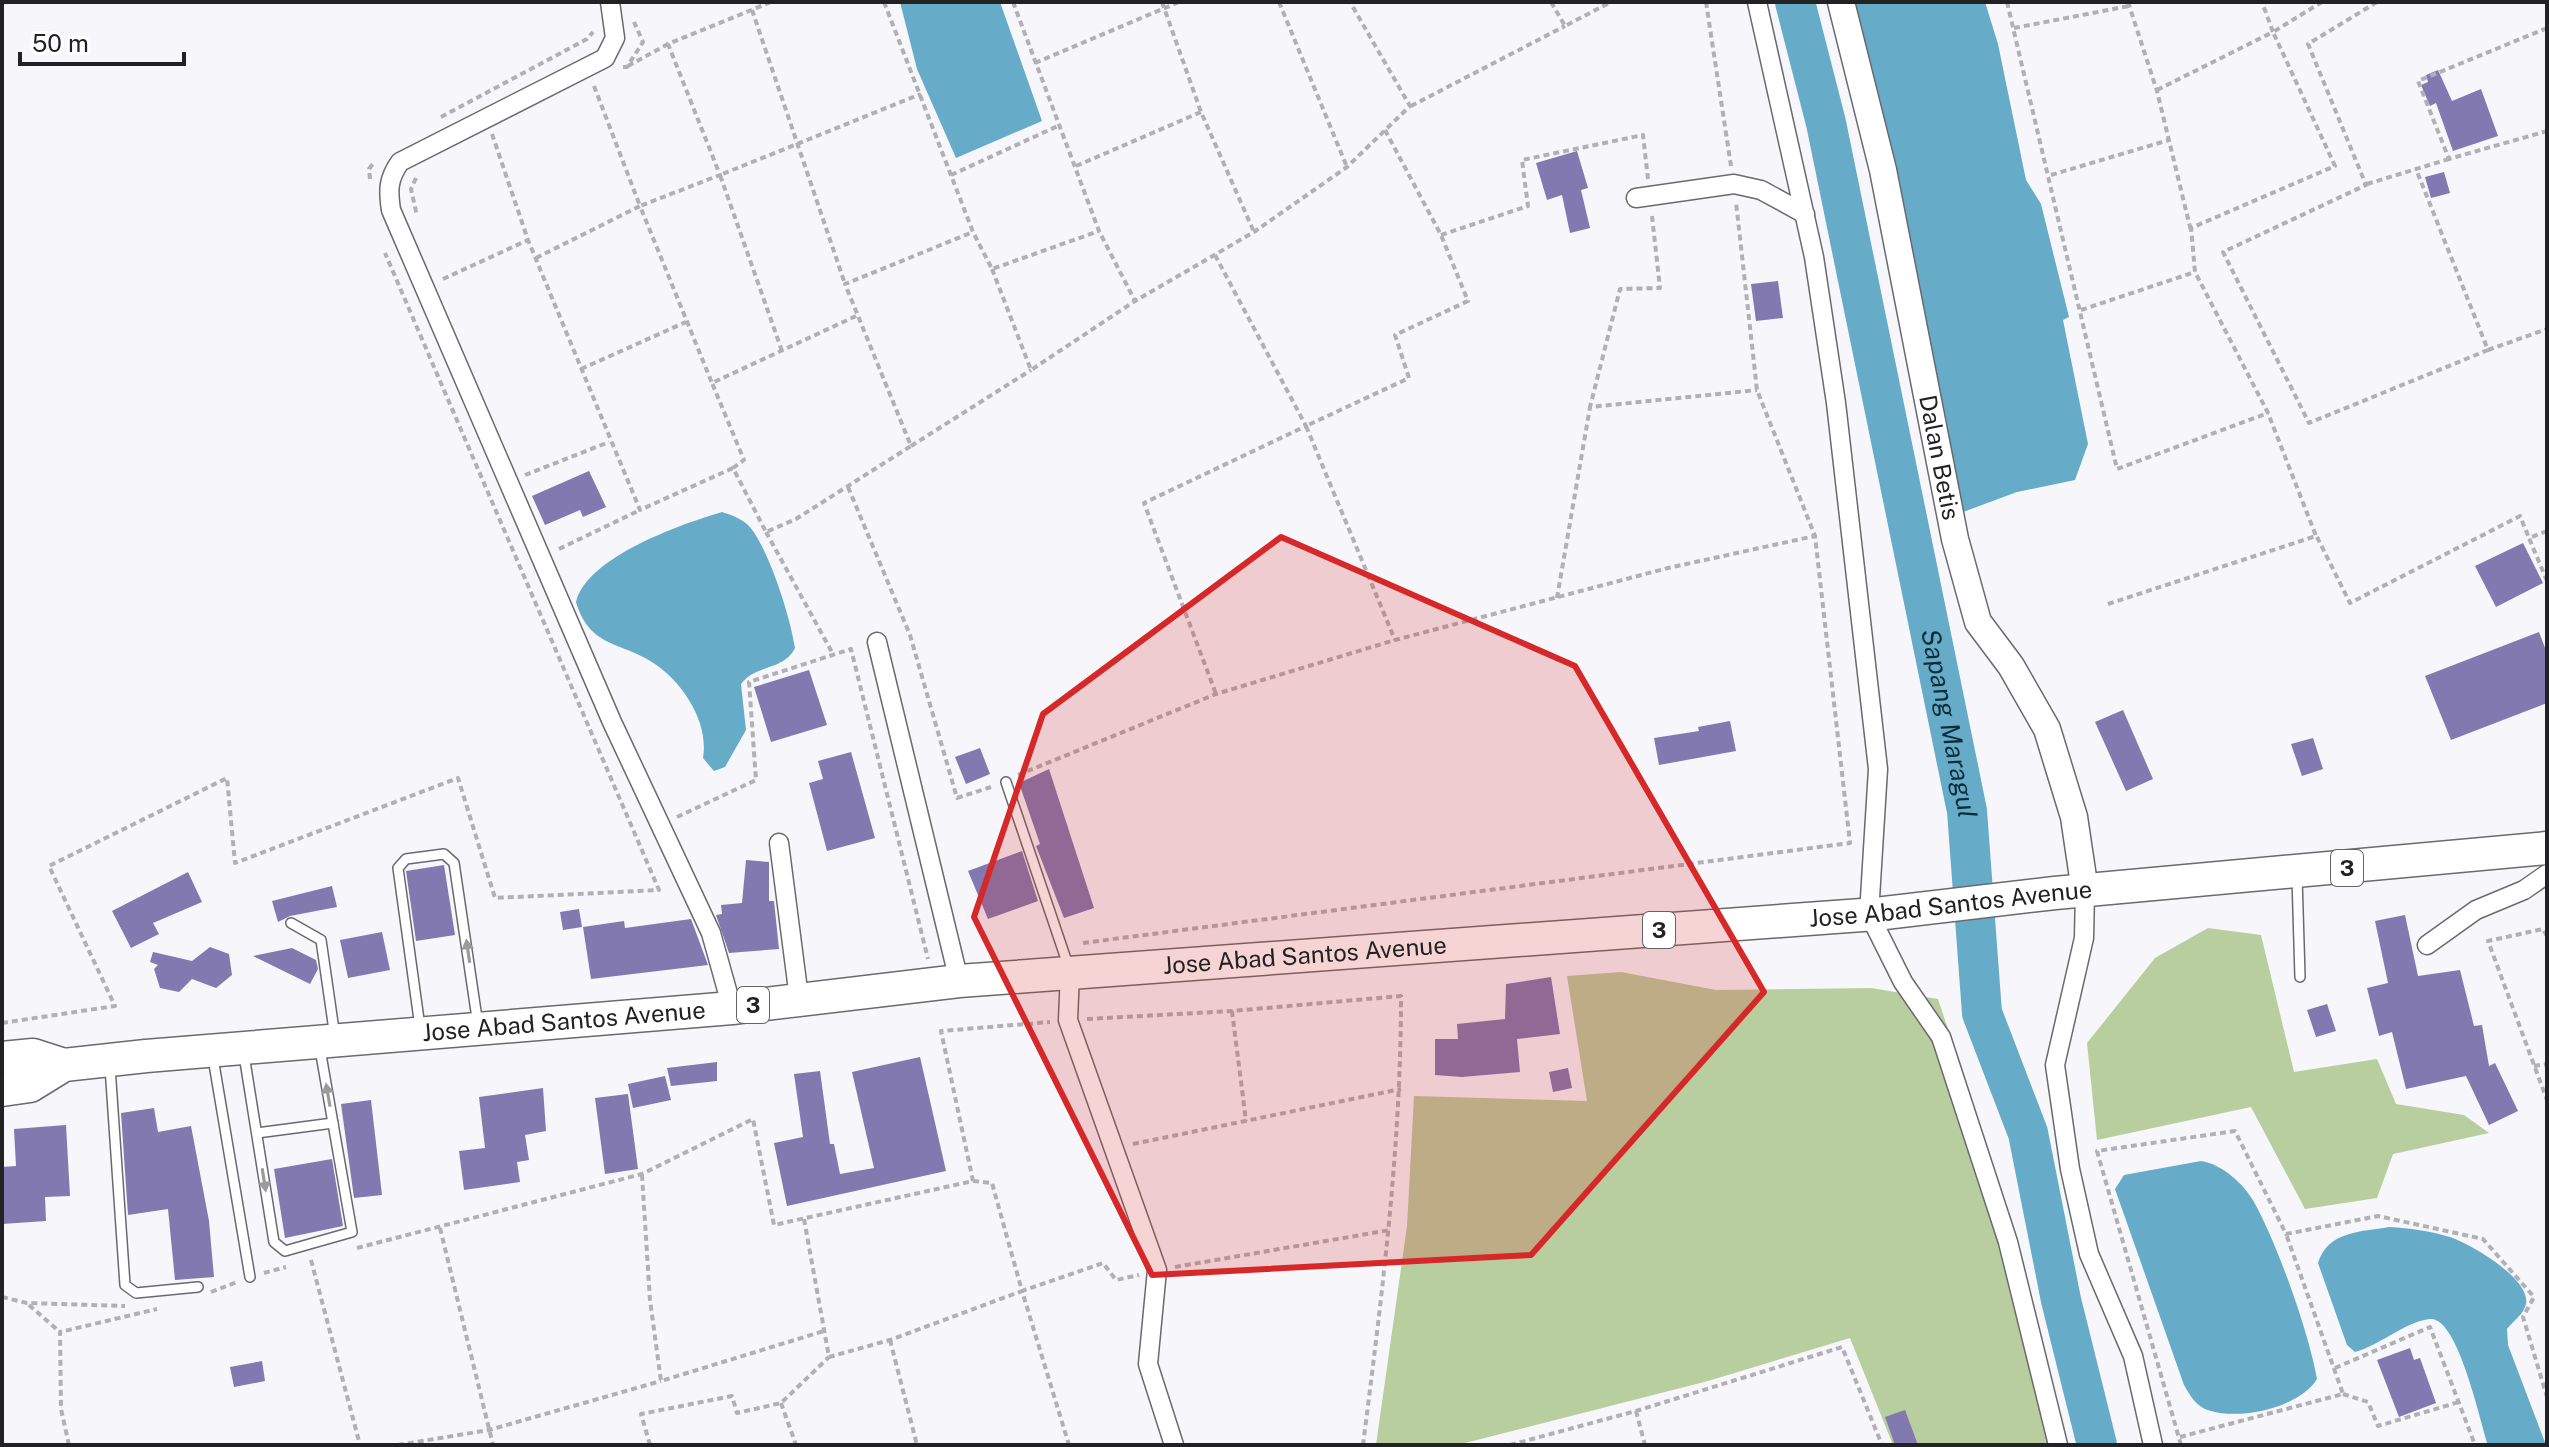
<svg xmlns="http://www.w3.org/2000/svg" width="2549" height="1447" font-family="'Public Sans',sans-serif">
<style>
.green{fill:#b8ce9e}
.water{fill:#66acc9}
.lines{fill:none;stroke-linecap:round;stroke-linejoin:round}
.river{stroke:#66acc9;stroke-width:40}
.building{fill:#8179af}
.lane-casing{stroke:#6a6a6e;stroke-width:12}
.street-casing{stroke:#6a6a6e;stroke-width:21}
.secondary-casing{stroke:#6a6a6e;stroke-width:29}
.highway-casing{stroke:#6a6a6e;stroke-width:35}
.path{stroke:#b1b0b5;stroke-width:4;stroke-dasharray:6 4;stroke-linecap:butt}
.lane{stroke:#fff;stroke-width:9}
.street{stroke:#fff;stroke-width:18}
.secondary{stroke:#fff;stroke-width:26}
.highway{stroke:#fff;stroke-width:32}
.oneway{fill:#9c9b9c}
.marked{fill:#d62828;fill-opacity:0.2;stroke:#d62828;stroke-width:6;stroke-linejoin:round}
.labels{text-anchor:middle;stroke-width:6;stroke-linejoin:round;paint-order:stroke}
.shield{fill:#fff;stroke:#646465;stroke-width:2}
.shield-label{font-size:22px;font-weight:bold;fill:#222123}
.street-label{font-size:24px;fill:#222123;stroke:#fff}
.water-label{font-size:26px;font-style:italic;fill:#0c2e3b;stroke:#fff}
</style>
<rect width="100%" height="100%" fill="#f6f6fb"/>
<g class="green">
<polygon points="2208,928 2261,935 2294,1072 2377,1059 2396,1104 2464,1115 2489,1133 2393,1154 2377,1198 2305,1209 2251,1107 2097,1140 2087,1043 2155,958"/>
<polygon points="1621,972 1716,990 1871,988 1938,999 1967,1086 2008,1277 2053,1445 1893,1445 1850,1338 1708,1381 1457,1445 1376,1445 1407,1226 1414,1096 1587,1101 1567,976"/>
</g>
<g class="water">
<polygon points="900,2 1000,2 1042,121 956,158 917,69"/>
<polygon points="1853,2 1985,2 1998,44 2026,180 2041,204 2069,317 2063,320 2088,444 2075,480 2017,492 1955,515"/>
<path d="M 722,512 C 734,516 746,520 753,531 C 771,557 790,616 795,648 C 784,671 755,664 741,684 L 746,730 L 725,767 L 714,771 L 703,758 C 709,723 684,684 655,664 C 622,641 590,649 576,602 C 587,557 681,524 722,512 Z"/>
<path d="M 2201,1161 C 2222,1164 2244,1184 2254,1202 C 2277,1243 2309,1333 2317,1379 C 2300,1407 2242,1420 2211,1411 C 2197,1408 2191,1397 2184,1385 L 2115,1189 L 2124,1175 Z"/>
<path d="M 2389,1227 C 2410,1228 2430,1231 2450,1237 C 2471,1244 2531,1279 2526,1304 C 2524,1314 2513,1321 2507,1329 L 2508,1345 L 2546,1445 L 2488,1445 C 2480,1422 2458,1316 2430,1319 C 2404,1322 2381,1345 2355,1352 L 2347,1345 L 2318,1263 C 2328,1231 2360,1232 2389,1227 Z"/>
</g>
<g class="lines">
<path class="river" id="s1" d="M 1795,2 L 1826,123 L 1967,811 L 1982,1013 L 2028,1133 L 2061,1300 L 2097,1445"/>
</g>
<g class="building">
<polygon points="2438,70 2452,101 2481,89 2498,136 2453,151 2436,103 2430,106 2421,85 2428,82 2426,75"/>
<polygon points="1577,151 1588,188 1581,190 1590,228 1570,233 1562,195 1547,200 1536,163"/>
<polygon points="2444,172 2450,193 2431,198 2425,177"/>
<polygon points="1778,281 1783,318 1756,321 1751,284"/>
<polygon points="589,471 606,507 583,517 580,510 545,525 532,496"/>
<polygon points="2523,543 2543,583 2496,607 2475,566"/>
<polygon points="2539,632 2547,653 2547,703 2451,740 2425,676"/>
<polygon points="809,670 827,725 771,742 754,687"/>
<polygon points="2123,710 2153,779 2126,791 2095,722"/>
<polygon points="1730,721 1736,751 1659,765 1654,738 1699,731 1698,727"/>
<polygon points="2313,738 2323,769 2302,776 2291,744"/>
<polygon points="980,748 990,774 966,784 955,757"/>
<polygon points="851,752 875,838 827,851 809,783 823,779 818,761"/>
<polygon points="1049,769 1094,908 1064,918 1036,846 1040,844 1019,783"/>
<polygon points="1022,851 1038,901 988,919 968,871"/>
<polygon points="746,860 769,862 769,901 774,901 779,949 729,953 716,915 722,914 721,905 742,903"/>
<polygon points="444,865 455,935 416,941 406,871"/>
<polygon points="188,872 202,902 153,923 159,934 131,948 112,911"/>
<polygon points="332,886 337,907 290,916 278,922 272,901"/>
<polygon points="579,909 582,927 563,930 560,912"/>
<polygon points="2405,915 2418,976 2460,970 2474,1026 2482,1025 2489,1066 2495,1063 2518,1111 2489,1125 2466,1076 2406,1089 2392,1032 2379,1036 2367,988 2388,983 2375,921"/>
<polygon points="691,919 708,965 591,979 583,927 624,921 625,928"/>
<polygon points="382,932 390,970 348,978 340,940"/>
<polygon points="210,947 229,954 232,975 216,988 192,979 179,992 160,988 154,969 158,965 150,962 153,952 192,961"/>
<polygon points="292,948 316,960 318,969 310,984 253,956"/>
<polygon points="1551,977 1560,1034 1517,1039 1520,1072 1462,1077 1435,1075 1435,1039 1458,1039 1457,1024 1505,1019 1506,984"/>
<polygon points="2327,1004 2336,1031 2316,1037 2307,1010"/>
<polygon points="920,1057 946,1171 787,1206 774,1143 803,1137 794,1074 820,1071 830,1144 834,1144 840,1174 874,1168 852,1072"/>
<polygon points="717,1062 717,1081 671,1086 667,1068"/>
<polygon points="1568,1068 1572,1088 1553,1092 1549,1072"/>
<polygon points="665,1076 671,1100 633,1108 628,1084"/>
<polygon points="543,1088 546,1131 525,1135 529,1160 517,1162 520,1182 464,1190 459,1151 485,1148 479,1097"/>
<polygon points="628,1094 638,1169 605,1174 595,1098"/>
<polygon points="371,1100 382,1195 354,1198 341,1104"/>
<polygon points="154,1108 158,1132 191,1126 209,1221 214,1277 175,1280 168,1209 128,1215 121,1113"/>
<polygon points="66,1125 70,1196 45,1197 46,1221 2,1224 2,1167 16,1166 14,1129"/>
<polygon points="332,1159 343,1226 285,1238 274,1169"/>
<polygon points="2410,1348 2414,1360 2420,1358 2436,1403 2399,1417 2377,1360"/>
<polygon points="262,1361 265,1381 234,1387 230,1367"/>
<polygon points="1905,1410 1918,1445 1895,1445 1885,1417"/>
</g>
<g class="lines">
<defs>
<g id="lane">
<polyline points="1006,782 1069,968"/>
<polyline points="2297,877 2300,977"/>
<polyline points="291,923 321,940 335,1037"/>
<polyline points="420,1027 398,868 406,859 444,854 454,863 478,1025"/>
<polyline points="244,1055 274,1242 285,1251 352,1232 320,1049"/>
<polyline points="213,1058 250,1277"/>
<polyline points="110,1067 125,1285 136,1293 198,1287"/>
<polyline points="257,1133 333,1123"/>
</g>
<g id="street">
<path d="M 610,2 L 615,38 L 605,58 L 400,162 C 388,179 388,190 391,210 L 612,722 L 711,933 L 732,1008"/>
<polyline points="1757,2 1814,257 1836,403 1878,769 1869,914 1903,982 1941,1037 2008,1242 2058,1445"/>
<polyline points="1636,198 1734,184 1761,190 1805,214"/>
<polyline points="877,642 959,981"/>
<polyline points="779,843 799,998"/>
<polyline points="2085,891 2084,938 2055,1065 2070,1169 2089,1254 2133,1356 2153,1445"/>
<polyline points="2427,945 2476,910 2524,890 2547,874"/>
<polyline points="1070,973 1068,1020 1157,1270 1148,1364 1174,1445"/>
</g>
<g id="secondary">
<path id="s2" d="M 1841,2 L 1883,170 L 1955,539 L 1978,622 L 2011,666 L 2047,729 L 2074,817 L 2085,891"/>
</g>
<g id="highway">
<polyline points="2,1058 33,1055 64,1065"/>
<path id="s3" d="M 2,1090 L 30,1086 L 64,1065 L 146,1056 L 732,1008 L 959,981 L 1876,914 L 2055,893 L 2547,848"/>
</g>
</defs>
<use href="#lane" class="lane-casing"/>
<use href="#street" class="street-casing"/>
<use href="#secondary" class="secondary-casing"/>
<use href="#highway" class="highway-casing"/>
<g class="path">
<polyline points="884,2 973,232 992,269 1099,231"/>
<polyline points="1013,2 1099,231 1135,301"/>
<polyline points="1162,2 1201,112 1254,232"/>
<polyline points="1279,2 1347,167"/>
<polyline points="1551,2 1565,26 1611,2"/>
<polyline points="1706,2 1731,166"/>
<polyline points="2007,2 2117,469 2268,413"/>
<polyline points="2128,2 2157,91 2191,231"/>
<polyline points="2377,2 2308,44 2366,185 2223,252 2309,423 2488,350 2416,169"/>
<polyline points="2,3 5,2"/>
<polyline points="752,10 845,284"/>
<polyline points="2014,28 2129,6"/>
<polyline points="2547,28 2418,81 2449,159 2547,131"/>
<polyline points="1035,63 1179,2"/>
<polyline points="628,66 668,44"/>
<polyline points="623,67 627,67 643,42 634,22"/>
<polyline points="594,86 640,206 720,175 668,44 771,2"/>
<polyline points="2157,90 2273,32 2262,2"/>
<polyline points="1411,106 1565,26"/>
<polyline points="441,117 587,39 593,32"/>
<polyline points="1385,130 1441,235 1468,301 1395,335 1409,378 1306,426 1395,640"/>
<polyline points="492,134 528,240 640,510 733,468"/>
<polyline points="1076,166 1201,112"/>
<polyline points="951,175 1060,125"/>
<polyline points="2051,175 2169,140"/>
<polyline points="416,178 411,189 417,216"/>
<polyline points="370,179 369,169 375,161"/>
<polyline points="2367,184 2449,159"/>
<polyline points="1652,216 1660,288 1620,289 1590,407 1757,390"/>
<polyline points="1441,235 1528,206 1522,160 1643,135 1648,179"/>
<polyline points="1215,255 1306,426 1144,503 1216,694"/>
<polyline points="536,258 640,206 712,383"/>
<polyline points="992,269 1031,370 1135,301 1254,232 1347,167 1410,106 1350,2"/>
<polyline points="443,279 528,240"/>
<polyline points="2081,310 2195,272"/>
<polyline points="856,316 712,383 744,460 733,468 766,532 796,519 911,446 845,284 973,232"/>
<polyline points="2488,350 2547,329"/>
<polyline points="782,351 720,175 921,94"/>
<polyline points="581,369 686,322"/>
<polyline points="911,446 1031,370"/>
<polyline points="525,475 609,442"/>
<polyline points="848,487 910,635 957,798 991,787"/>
<polyline points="2547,531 2529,538 2547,581"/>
<polyline points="766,532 833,654"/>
<polyline points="2317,537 2350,603 2520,516 2529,538"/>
<polyline points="559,549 640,510"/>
<polyline points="1557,598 1590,407"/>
<polyline points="2108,604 2316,536 2268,413 2195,272 2191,228 2335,166 2273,32 2322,2"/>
<polyline points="1018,775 1216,694 1395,640 1668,568 1815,536"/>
<polyline points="677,817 756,780 749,682 851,649 928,959"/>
<polyline points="2547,936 2543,929 2488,941 2547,1100"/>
<polyline points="1083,943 1850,843 1815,536 1757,390 1736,202"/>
<polyline points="1232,1011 1246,1121"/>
<path d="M 1087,1019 L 1232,1011 L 1401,996 C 1401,1147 1382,1295 1363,1445"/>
<polyline points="2,1023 115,1006 49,866 227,778 235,863 458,778 495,898 659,890 385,253"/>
<polyline points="2534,1066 2547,1064"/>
<polyline points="1133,1144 1401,1089"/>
<polyline points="642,1175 650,1300 661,1381 824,1331"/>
<polyline points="973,1181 992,1183 1022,1291 1103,1263 1116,1280 1139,1275"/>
<polyline points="804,1219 829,1357 890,1340 1022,1291 1069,1445"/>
<polyline points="440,1228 493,1445"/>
<polyline points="357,1248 642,1174 753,1119 774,1225 973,1181 941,1031 1050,1022"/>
<polyline points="311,1260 360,1445"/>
<polyline points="1175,1267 1390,1230"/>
<polyline points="264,1273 286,1267"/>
<polyline points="211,1292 237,1282"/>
<polyline points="2,1297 27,1303 125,1306"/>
<polyline points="29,1305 60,1332"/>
<polyline points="890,1340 917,1445"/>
<polyline points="2335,1368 2430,1327 2475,1445"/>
<polyline points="2343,1394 2368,1402 2378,1426 2459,1402"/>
<polyline points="781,1403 796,1445"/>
<polyline points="1636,1411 1645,1445"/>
<polyline points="2180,1437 2343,1394 2286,1234"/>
<polyline points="69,1445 61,1409 60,1332 157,1309"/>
<polyline points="398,1445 489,1430 661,1381"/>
<polyline points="650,1445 641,1414 732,1396 737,1413 781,1403 829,1357"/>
<polyline points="1510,1445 1636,1411 1842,1347 1882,1445"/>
<polyline points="2181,1445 2097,1151 2235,1131 2286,1234 2378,1216 2483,1239 2534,1297 2523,1317 2547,1397"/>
</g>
<use href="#lane" class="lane"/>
<use href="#street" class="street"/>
<use href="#secondary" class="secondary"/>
<use href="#highway" class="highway"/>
</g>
<defs><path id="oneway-solid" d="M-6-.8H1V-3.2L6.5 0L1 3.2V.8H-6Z" transform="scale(2)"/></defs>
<g class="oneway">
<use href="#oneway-solid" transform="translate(468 951) rotate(-98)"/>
<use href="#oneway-solid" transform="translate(328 1095) rotate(-100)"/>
<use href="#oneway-solid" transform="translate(264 1180) rotate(81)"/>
</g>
<path class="marked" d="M 1281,537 L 1575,666 L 1764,992 L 1531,1255 L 1152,1275 L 974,917 L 1043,714 Z"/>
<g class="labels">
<g class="shield">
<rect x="2331" y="850" width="32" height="36" rx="6"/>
<rect x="1643" y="912" width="32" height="36" rx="6"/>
<rect x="737" y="987" width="32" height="36" rx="6"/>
</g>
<g class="shield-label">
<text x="2347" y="876">3</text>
<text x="1659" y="938">3</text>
<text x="753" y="1013">3</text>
</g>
<g class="street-label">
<text dy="8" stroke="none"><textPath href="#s2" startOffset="466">Dalan Betis</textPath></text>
<text dy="8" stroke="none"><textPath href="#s3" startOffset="1962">Jose Abad Santos Avenue</textPath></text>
<text dy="8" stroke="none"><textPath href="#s3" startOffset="1314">Jose Abad Santos Avenue</textPath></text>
<text dy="8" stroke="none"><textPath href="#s3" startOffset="570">Jose Abad Santos Avenue</textPath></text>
</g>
<g class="water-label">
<text dy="9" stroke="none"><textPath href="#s1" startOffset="738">Sapang Maragul</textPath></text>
</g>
</g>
<rect width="2549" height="1447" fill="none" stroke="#222123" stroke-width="8"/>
<path d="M20 52v12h164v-12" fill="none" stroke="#222123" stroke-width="4"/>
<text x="32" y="52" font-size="24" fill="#222123" stroke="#ffffff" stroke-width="6" paint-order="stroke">50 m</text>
</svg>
